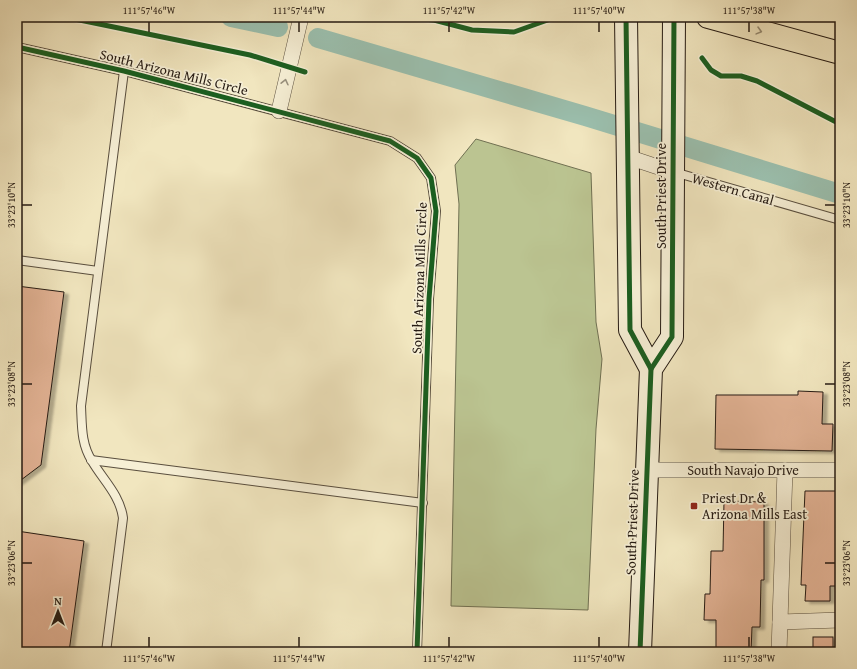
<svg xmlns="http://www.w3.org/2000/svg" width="857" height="669" font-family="'Gentium Book Plus',serif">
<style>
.green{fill:#bbc491;stroke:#707052}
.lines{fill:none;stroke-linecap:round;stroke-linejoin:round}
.canal{stroke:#9bc0af;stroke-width:20}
.building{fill:#e3b395;stroke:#261b13;filter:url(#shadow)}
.service-casing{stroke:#594e3e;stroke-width:10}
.minor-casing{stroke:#594e3e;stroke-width:16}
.secondary-casing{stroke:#261b13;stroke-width:24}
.motorway-casing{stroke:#261b13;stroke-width:24}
.service{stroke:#f6efd5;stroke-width:8}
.minor{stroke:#f6efd5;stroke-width:15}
.secondary{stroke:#f6efd5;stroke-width:22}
.motorway{stroke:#f1e6bf;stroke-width:22}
.cycleway-casing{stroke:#f6efd5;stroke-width:8}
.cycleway{stroke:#1b5e20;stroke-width:5}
.oneway{stroke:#968b72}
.oneway2{stroke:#98907e}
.ticks{fill:none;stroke:#261b13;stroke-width:1.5}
.poi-dot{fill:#8f2418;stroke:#f6efd5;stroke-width:1.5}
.labels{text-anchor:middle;stroke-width:3.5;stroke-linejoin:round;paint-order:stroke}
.street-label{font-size:14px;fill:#261b13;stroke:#f6efd5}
.poi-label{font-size:14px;fill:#261b13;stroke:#f6efd5;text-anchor:start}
.neatline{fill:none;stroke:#261b13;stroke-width:1.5}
.ticks-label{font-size:10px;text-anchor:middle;fill:#261b13}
</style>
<defs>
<filter id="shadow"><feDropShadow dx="4.5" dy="2.5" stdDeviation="1" flood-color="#0004"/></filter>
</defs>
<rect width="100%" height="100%" fill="#f1e6bf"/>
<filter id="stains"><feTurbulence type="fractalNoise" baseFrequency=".005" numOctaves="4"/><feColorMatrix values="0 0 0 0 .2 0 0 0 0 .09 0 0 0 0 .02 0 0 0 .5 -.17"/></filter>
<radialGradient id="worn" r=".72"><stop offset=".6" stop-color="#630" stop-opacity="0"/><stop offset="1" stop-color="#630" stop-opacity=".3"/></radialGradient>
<polygon class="green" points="476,139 591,173 596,322 602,359 596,429 588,610 451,606 459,204 455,165"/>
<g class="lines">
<g class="canal">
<polyline points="231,17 278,27"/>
<polyline points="318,38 585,116 840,194"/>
</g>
</g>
<g class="building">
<polygon points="17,286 64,292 41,465 17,483"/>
<polygon points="798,391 823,392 822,424 833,424 832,451 715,449 716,395 798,395"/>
<polygon points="805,491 837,491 837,586 830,586 830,601 805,601 806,585 801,585"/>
<polygon points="724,501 764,502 764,580 761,580 760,627 752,627 751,652 716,652 716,620 704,620 705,594 710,594 711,551 723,551"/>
<polygon points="17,531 84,541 69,652 17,652"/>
<rect x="813" y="637" width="20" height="15"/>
</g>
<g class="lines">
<defs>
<g id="service">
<polyline points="17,47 124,71 390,141 417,158 431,178 436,211 429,299 417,652"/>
<polyline points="674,172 840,220"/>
<polyline points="17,260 98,271"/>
<polyline points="91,460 423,503"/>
<path d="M 106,652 L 123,518 C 120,495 103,480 92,461 C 81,444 82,426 81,406 L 124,71"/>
</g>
<g id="minor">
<polyline points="279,111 301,17"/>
<polyline points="628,157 673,172"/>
<polyline points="646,470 840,470"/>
<polyline points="780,622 840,620"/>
<polyline points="779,652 785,470"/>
</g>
<g id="secondary">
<polyline points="626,17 630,330 651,369"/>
<polyline points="640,652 651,369 672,337 674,17"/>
</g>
<polyline id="motorway" points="708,17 840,53"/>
</defs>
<use href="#service" class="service-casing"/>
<use href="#minor" class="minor-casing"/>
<use href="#secondary" class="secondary-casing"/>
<use href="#motorway" class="motorway-casing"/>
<use href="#service" class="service"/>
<use href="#minor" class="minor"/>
<use href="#secondary" class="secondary"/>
<use href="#motorway" class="motorway"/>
<defs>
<g id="cycleway">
<polyline points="65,17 250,55 305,72"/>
<polyline points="404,17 434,20 472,30 514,32 556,17"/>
<polyline points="626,17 630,330 651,369"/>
<polyline points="17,47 124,71 390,141 417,158 431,178 436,211 429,299 417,652"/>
<polyline points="702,58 711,70 721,76 741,76 757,81 840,124"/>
<polyline points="640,652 651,369 672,337 674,17"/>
</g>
</defs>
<use href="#cycleway" class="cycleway-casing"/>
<use href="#cycleway" class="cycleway"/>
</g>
<defs><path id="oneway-chevron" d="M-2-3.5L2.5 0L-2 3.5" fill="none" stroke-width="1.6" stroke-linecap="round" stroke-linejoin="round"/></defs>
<use class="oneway" href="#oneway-chevron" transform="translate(759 31) rotate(15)"/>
<use class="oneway2" href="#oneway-chevron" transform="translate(285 82) rotate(-77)"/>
<path class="ticks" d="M 149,22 L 149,32M 299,22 L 299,32M 449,22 L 449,32M 599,22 L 599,32M 749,22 L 749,32M 22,205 L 32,205M 825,205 L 835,205M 22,384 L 32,384M 825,384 L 835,384M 22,563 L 32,563M 825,563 L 835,563M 149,637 L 149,647M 299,637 L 299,647M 449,637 L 449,647M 599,637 L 599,647M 749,637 L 749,647"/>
<rect class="poi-dot" x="690" y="502" width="8" height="8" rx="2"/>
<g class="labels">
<g class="street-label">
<text transform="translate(174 72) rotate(14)" y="5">South Arizona Mills Circle</text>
<text transform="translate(733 189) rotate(16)" y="5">Western Canal</text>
<text transform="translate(661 196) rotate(-90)" y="5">South Priest Drive</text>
<text transform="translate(419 278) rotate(-88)" y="5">South Arizona Mills Circle</text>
<text x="743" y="475">South Navajo Drive</text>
<text transform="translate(632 522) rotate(-88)" y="5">South Priest Drive</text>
</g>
<g class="poi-label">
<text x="702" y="503">Priest Dr &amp;<tspan x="702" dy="16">Arizona Mills East</tspan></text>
</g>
</g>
<rect width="857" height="669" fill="none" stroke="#f1e6bf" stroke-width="44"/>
<g transform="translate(58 611)" stroke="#f6efd5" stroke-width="3" paint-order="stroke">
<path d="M0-3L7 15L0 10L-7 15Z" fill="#261b13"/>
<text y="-6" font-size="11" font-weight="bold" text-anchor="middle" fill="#261b13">N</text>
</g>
<rect x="22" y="22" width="813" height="625" class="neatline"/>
<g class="ticks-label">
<text x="149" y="14">111°57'46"W</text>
<text x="299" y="14">111°57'44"W</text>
<text x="449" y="14">111°57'42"W</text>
<text x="599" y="14">111°57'40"W</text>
<text x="749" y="14">111°57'38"W</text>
<text transform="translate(11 205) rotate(-90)" y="4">33°23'10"N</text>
<text transform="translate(846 205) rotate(-90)" y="4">33°23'10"N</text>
<text transform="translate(11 384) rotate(-90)" y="4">33°23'08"N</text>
<text transform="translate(846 384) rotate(-90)" y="4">33°23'08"N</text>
<text transform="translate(11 563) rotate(-90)" y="4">33°23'06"N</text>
<text transform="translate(846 563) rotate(-90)" y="4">33°23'06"N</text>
<text x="149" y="662">111°57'46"W</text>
<text x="299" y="662">111°57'44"W</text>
<text x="449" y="662">111°57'42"W</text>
<text x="599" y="662">111°57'40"W</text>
<text x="749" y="662">111°57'38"W</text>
</g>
<rect width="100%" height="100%" filter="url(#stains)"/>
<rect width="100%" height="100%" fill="url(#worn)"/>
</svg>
